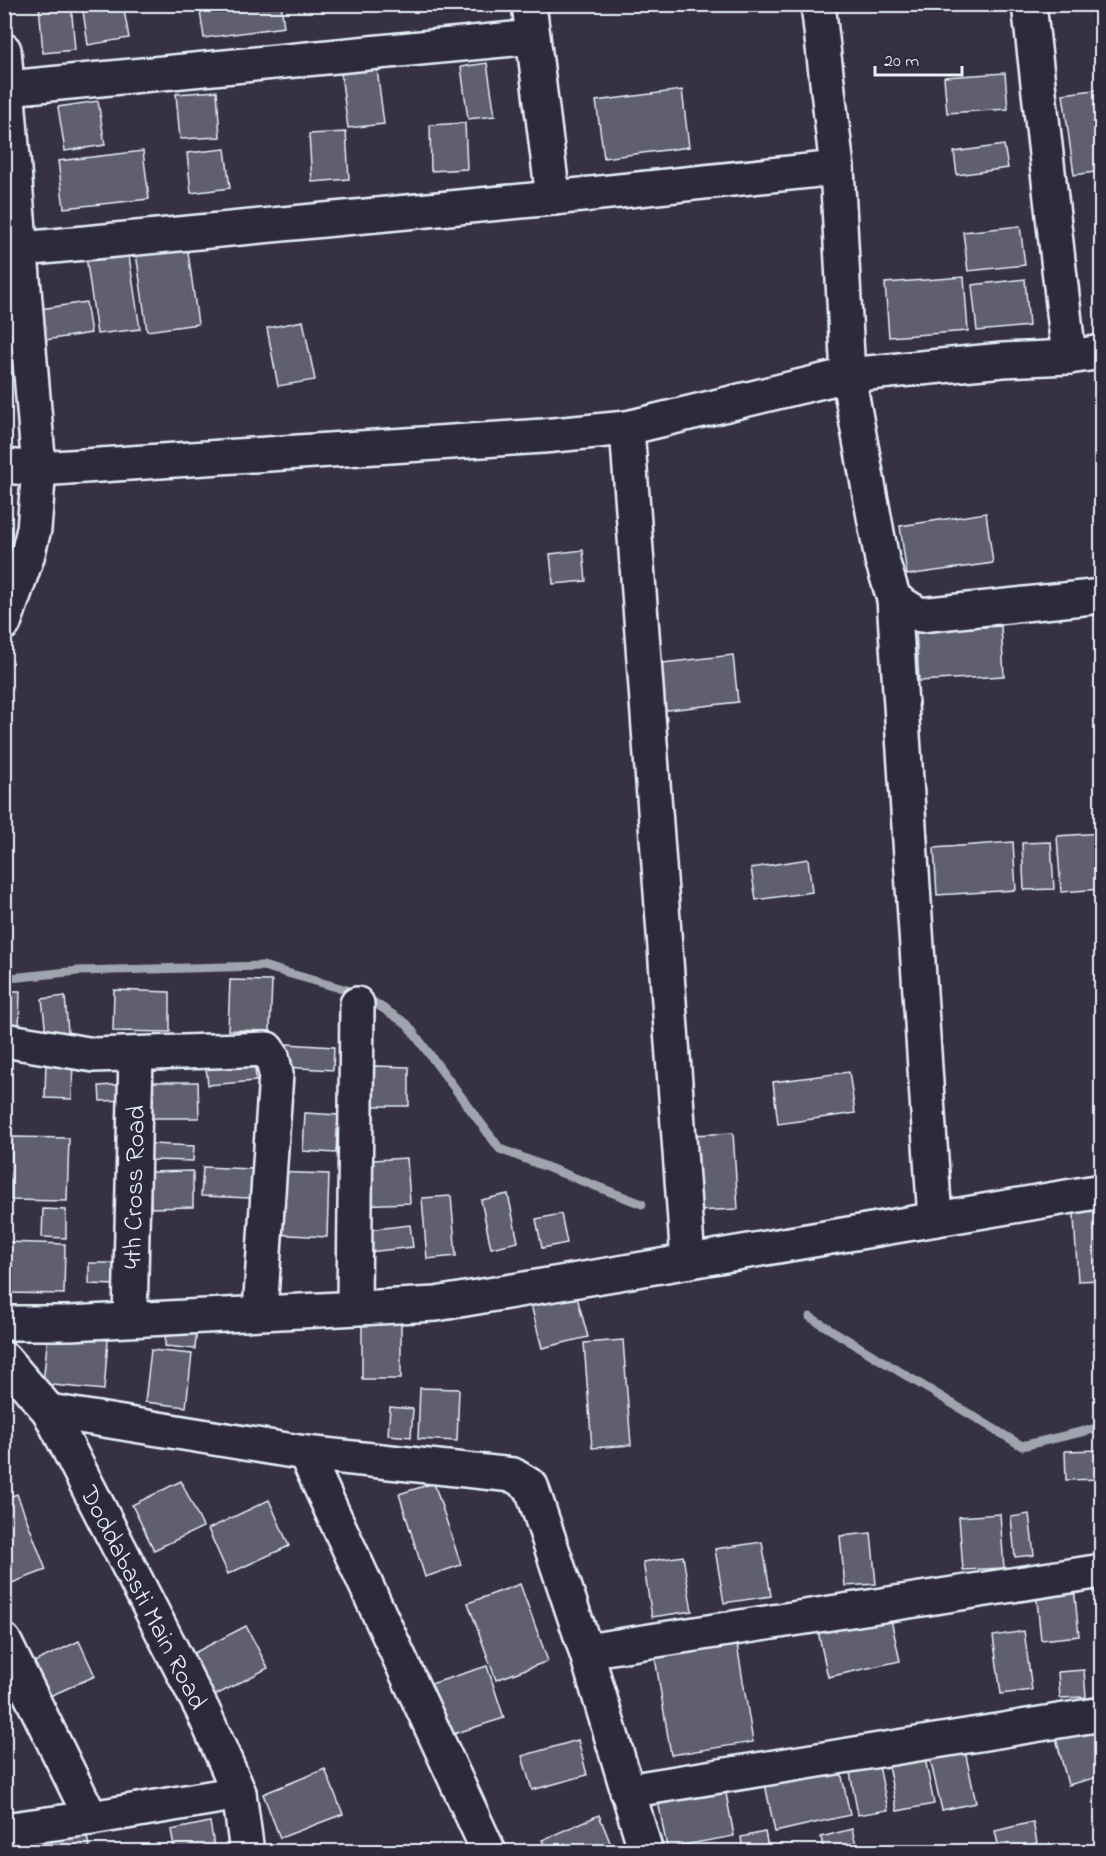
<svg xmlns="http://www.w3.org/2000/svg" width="1106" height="1856" font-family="'Indie Flower',sans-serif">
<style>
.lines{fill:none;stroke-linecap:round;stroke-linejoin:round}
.stream{stroke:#a0a4af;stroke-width:9}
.building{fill:#605e6e;stroke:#e8f1f8;stroke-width:1.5}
.minor-casing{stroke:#e8f1f8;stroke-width:38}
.minor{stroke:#2f2a3d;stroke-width:33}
.labels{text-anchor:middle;stroke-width:4.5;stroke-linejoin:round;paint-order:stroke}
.street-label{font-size:26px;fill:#e8f1f8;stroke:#2f2a3d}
</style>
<rect width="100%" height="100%" fill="#363244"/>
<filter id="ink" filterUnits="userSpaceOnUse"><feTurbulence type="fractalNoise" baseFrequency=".0167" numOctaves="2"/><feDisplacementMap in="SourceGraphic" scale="12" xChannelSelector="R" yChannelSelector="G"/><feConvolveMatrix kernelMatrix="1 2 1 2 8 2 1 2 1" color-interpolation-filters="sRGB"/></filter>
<g filter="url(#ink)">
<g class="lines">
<g class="stream">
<polyline points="4,973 10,978 78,971 263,966 361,994 407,1024 500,1149 642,1204"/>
<polyline points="810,1317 1022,1446 1102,1427"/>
</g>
</g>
<g class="building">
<polygon points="39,4 71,4 75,50 43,53"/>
<polygon points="82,4 123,4 129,38 88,45"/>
<polygon points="199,4 281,4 284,27 204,38"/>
<polygon points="487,63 495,116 468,119 461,67"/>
<polygon points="377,69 384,124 348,128 341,74"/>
<polygon points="1005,73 1008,109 947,113 944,77"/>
<polygon points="1102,89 1102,171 1074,175 1063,94"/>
<polygon points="682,90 689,147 604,158 596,101"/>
<polygon points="217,91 220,137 180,139 176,94"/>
<polygon points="98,101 105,145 65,151 58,107"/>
<polygon points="465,123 467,169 431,171 430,125"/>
<polygon points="346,132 349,179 312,182 309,134"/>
<polygon points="1004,145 1008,168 957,175 954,152"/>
<polygon points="225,149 230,188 191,193 187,153"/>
<polygon points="143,151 149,199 64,208 58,161"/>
<polygon points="1020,226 1025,265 968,271 963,232"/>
<polygon points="187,245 198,324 147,331 136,253"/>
<polygon points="128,250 140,329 97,334 86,256"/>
<polygon points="964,277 968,331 889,337 885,283"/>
<polygon points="1025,279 1029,326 977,331 972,285"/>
<polygon points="86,302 91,333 39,341 34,310"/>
<polygon points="303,321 315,380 278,386 267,328"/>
<polygon points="986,513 993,563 907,575 900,526"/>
<polygon points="583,550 586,581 553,584 550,554"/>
<polygon points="1001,626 1004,676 919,681 916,631"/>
<polygon points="733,655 738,702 660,711 654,664"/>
<polygon points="1102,833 1102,889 1061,892 1057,836"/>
<polygon points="1013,842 1016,890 937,895 934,848"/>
<polygon points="1051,842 1054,889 1024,890 1022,843"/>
<polygon points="808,859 812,892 756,900 751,868"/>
<polygon points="230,980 272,981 270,1031 228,1030"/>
<polygon points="114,990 170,992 170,1032 113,1031"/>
<polygon points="4,991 20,991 19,1029 4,1029"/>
<polygon points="65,996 68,1032 46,1034 42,999"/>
<polygon points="286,1044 334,1047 333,1070 285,1067"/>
<polygon points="254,1053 256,1081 208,1085 205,1057"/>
<polygon points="46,1059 73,1059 72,1099 45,1098"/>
<polygon points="373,1066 409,1067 409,1106 373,1106"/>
<polygon points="849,1072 855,1113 778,1124 773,1082"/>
<polygon points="148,1082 198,1082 199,1118 149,1118"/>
<polygon points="127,1084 128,1100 100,1101 99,1086"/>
<polygon points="305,1113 338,1115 336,1153 303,1151"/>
<polygon points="733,1133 738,1209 696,1211 692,1135"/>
<polygon points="12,1137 69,1138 67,1201 11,1200"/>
<polygon points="151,1144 194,1146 193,1161 150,1160"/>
<polygon points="407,1158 410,1203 358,1205 356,1161"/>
<polygon points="203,1167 252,1169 251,1198 201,1196"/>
<polygon points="193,1171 193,1207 151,1208 150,1172"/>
<polygon points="274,1172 329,1174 327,1237 271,1234"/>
<polygon points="508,1194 518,1242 491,1248 481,1200"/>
<polygon points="451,1196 456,1256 427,1259 422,1198"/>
<polygon points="1102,1200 1102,1280 1078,1281 1073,1202"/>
<polygon points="43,1209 66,1210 66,1238 42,1237"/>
<polygon points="561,1214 567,1243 542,1248 536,1219"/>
<polygon points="410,1225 413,1247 360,1253 358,1231"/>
<polygon points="6,1242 65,1244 64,1294 5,1293"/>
<polygon points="89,1263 116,1263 116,1285 89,1284"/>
<polygon points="575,1290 588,1337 542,1348 530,1301"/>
<polygon points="362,1322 401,1323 401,1379 362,1379"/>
<polygon points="166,1325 197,1328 195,1349 165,1346"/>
<polygon points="48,1334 108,1340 104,1390 43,1384"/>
<polygon points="623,1340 631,1445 592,1448 584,1343"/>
<polygon points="151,1350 192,1354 186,1407 145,1402"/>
<polygon points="420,1388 459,1389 457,1441 418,1439"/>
<polygon points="390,1407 413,1409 411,1437 388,1435"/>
<polygon points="1102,1450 1102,1479 1066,1480 1065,1451"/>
<polygon points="181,1481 203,1527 154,1550 132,1505"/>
<polygon points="434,1483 461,1565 425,1577 399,1494"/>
<polygon points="17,1494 46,1570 4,1586 4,1499"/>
<polygon points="269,1500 289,1546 228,1574 208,1529"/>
<polygon points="1000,1514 1004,1568 963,1570 959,1517"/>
<polygon points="1029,1514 1034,1555 1015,1557 1011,1517"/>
<polygon points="871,1533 876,1584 845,1586 840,1536"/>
<polygon points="762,1542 771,1596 724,1603 715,1549"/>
<polygon points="683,1556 692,1611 652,1617 643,1562"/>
<polygon points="520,1584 548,1661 496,1680 468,1603"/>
<polygon points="1074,1587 1079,1636 1041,1640 1036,1591"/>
<polygon points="888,1606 900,1661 828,1677 816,1622"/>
<polygon points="246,1626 268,1668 214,1696 192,1654"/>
<polygon points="1024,1631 1032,1690 1001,1694 993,1636"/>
<polygon points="735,1632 753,1742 671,1755 653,1645"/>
<polygon points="79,1641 95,1676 50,1696 34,1662"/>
<polygon points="487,1666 504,1718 447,1736 431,1684"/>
<polygon points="1084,1670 1086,1697 1060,1698 1058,1672"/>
<polygon points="1098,1728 1102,1740 1102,1776 1068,1785 1056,1738"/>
<polygon points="578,1740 587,1775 532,1790 522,1756"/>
<polygon points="965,1751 976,1803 942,1810 930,1759"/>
<polygon points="924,1753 934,1804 897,1811 887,1760"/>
<polygon points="878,1761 888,1810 858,1815 849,1767"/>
<polygon points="840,1767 850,1815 775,1832 765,1784"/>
<polygon points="325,1769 343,1814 280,1838 263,1794"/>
<polygon points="725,1788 734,1836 667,1848 658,1801"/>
<polygon points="599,1815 614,1852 548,1852 542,1840"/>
<polygon points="210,1822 215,1852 175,1852 171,1830"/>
<polygon points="1033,1822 1037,1843 1000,1852 995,1831"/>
<polygon points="85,1825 90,1852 53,1852 49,1832"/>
<polygon points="852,1829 858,1852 824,1852 821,1837"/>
<polygon points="43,1831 46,1852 14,1852 11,1837"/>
<polygon points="765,1832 769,1852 743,1852 741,1837"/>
</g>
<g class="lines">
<defs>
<g id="minor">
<polyline points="529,4 553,198"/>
<polyline points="818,4 837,168 848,375 882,560 894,599 920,615 1102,596"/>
<polyline points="1029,4 1069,357"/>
<polyline points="4,50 39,469 34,529 27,557 4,623"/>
<polyline points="8,88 533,37"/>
<polyline points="22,249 553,198 837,168"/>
<polyline points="627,428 688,1261"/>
<polyline points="4,466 39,469 543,436 627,428 848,375 1003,360 1069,357 1102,352"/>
<polyline points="894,599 935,1219"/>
<polyline points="4,1040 94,1055 267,1049 272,1056 276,1074 260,1312"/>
<polyline points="354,1307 357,1004"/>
<path id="s1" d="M 130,1319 L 136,1055"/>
<polyline points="4,1323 70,1323 436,1304 1102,1191"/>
<path id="s2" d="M 4,1359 L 49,1411 L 203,1711 L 239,1793 L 247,1852"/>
<polyline points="49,1411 305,1453 489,1852"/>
<polyline points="305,1453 513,1475 531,1486 586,1651 646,1852"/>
<polyline points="4,1641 91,1818"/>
<polyline points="586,1651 1102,1571"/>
<polyline points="627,1791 1102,1714"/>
<polyline points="4,1830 91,1818 239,1793"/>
</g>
</defs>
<use href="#minor" class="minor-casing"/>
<use href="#minor" class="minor"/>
</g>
</g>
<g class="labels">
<g class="street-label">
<text dy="9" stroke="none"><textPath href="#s1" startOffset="132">4th Cross Road</textPath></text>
<text dy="9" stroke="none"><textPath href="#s2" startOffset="278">Doddabasti Main Road</textPath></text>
</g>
</g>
<rect width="1106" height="1856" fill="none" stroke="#2f2a3d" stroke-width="24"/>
<rect x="12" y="12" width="1082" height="1832" fill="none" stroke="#e8f1f8" stroke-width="2" filter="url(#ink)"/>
<path d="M875 66v9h87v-9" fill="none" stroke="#e8f1f8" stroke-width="3"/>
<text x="884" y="66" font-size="18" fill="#e8f1f8" stroke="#2f2a3d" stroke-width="4.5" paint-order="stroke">20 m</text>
</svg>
